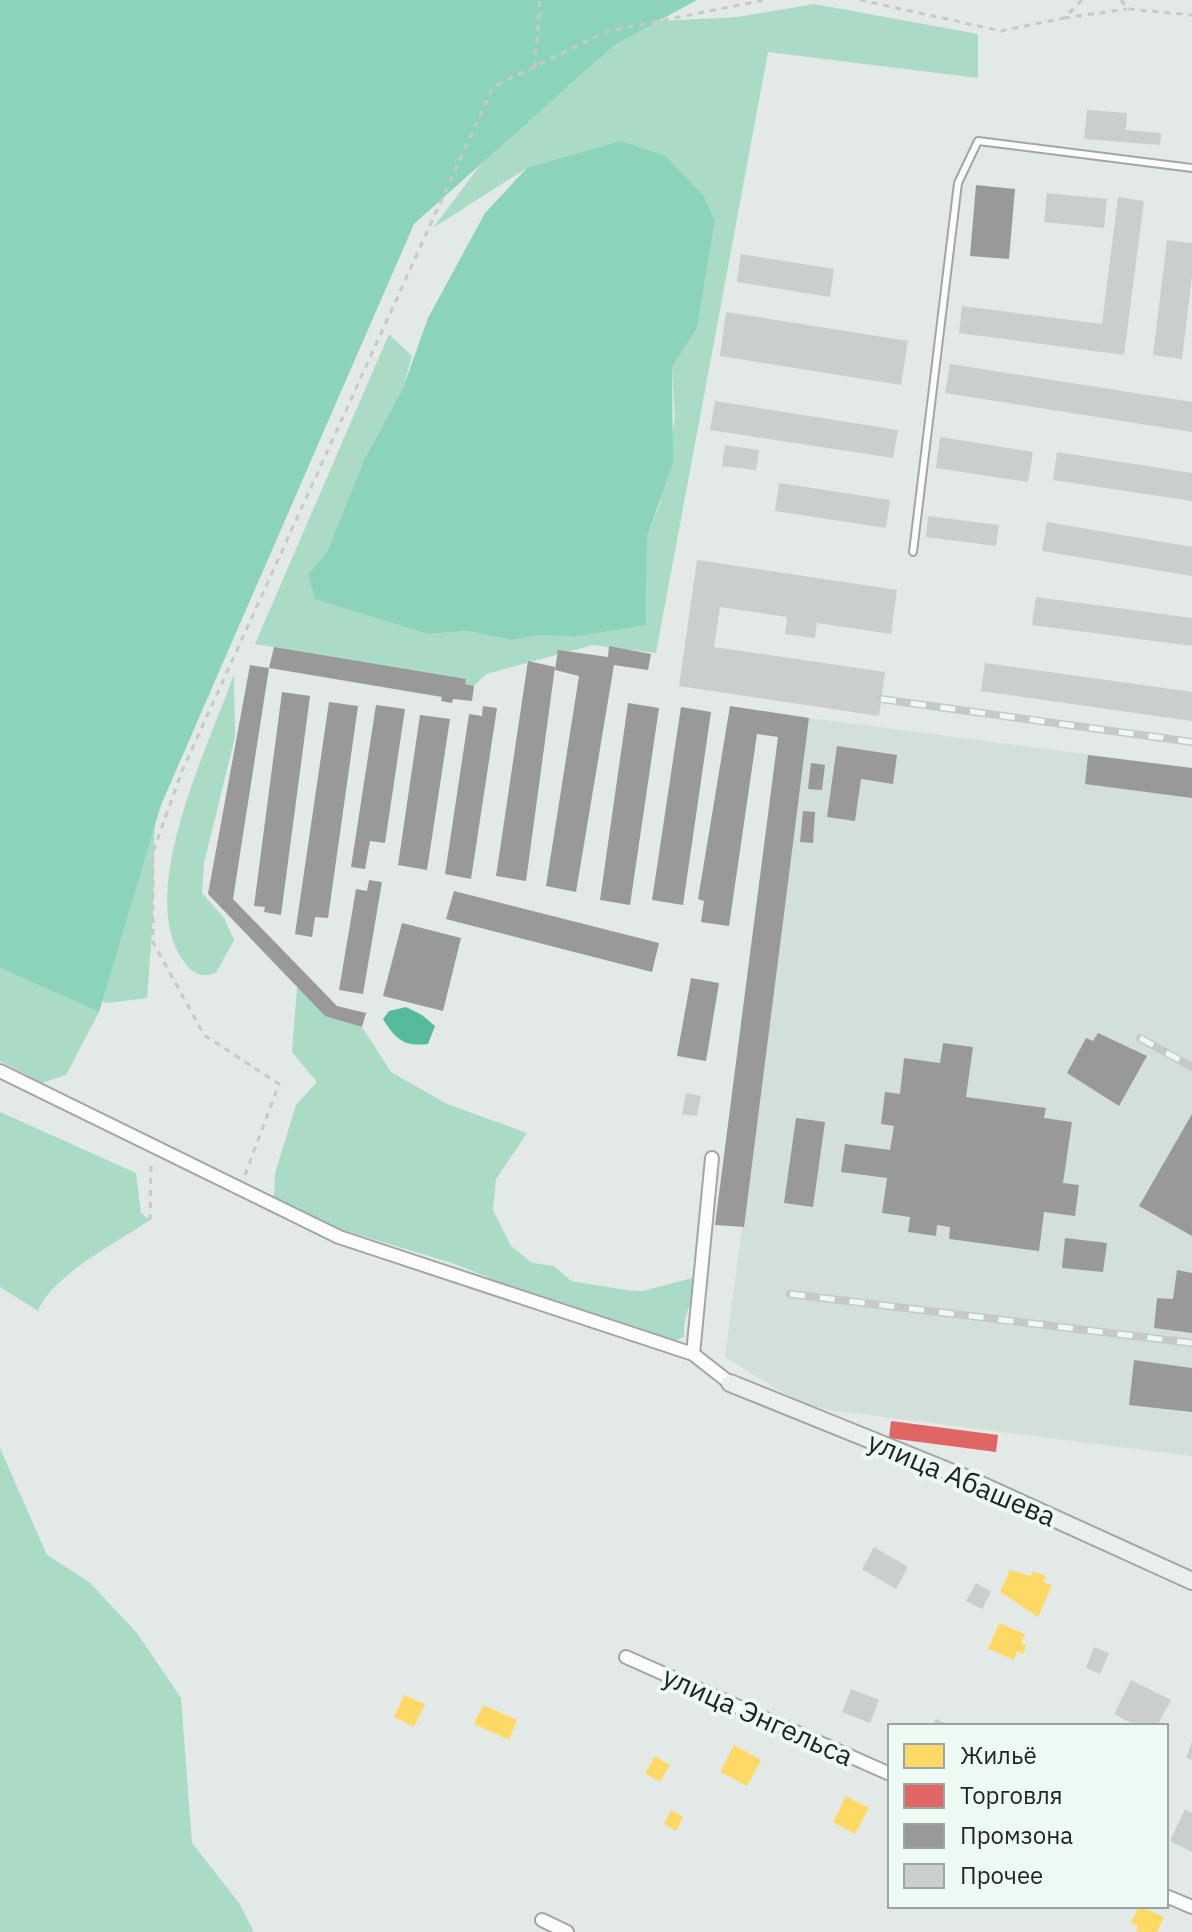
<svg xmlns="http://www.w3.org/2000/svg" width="1192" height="1932" font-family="'IBM Plex Sans',sans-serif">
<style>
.built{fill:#d2e0d9}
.green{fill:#aadbc7}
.forest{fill:#8bd4ba}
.water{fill:#56bb9c}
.homes{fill:#ffd966}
.shops{fill:#e06666}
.industry{fill:#999}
.building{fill:#cacfcd}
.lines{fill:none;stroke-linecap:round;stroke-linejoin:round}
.lane-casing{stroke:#a2a6a5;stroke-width:10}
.street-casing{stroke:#a2a6a5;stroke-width:16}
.secondary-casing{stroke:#a2a6a5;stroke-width:20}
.path{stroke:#c6c9c8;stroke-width:3;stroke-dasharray:6 6;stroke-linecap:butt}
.lane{stroke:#fbfcfb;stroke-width:6}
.street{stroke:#fbfcfb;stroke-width:12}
.secondary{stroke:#eaefed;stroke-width:16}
.rail-casing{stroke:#c7c9c8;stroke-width:8}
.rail{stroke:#edfaf3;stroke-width:5;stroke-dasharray:15;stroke-linecap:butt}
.labels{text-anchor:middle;stroke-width:8;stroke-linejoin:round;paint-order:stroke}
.street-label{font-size:28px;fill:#1f2321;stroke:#edfaf3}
</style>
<rect width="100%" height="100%" fill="#e2e9e6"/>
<polygon class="built" points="809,718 1192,768 1192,1456 806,1407 725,1357"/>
<g class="green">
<polygon points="814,4 978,34 978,78 768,52 656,653 593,645 486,674 474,686 465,684 465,679 255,644 389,334 412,356 403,388 364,460 327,552 308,574 395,622 428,634 467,631 511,640 539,635 575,637 646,625 647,537 660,503 675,418 672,367 697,328 715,221 527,168 433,228 481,164 608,31 658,21 738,17"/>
<path d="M 234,674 L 235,737 L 204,863 L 202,893 L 224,918 L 234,940 L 216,973 C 203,978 193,974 185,963 C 133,896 209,746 234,674 Z"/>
<polygon points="155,799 153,917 147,998 107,1003 87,995"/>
<polygon points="0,968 99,1012 66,1075 42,1083 0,1061"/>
<path d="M 297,987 L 325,1015 L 362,1027 L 391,1072 L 447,1104 L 527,1133 L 496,1179 L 493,1210 L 511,1246 L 532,1263 L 554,1266 L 571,1281 L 626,1290 L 643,1291 L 696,1277 C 696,1298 682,1314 684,1337 L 663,1346 L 452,1263 L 333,1227 L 274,1197 L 275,1173 L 296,1105 L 317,1082 L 292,1052 Z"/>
<path d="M 0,1112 L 136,1173 L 141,1213 L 150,1220 C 118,1242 51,1276 38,1311 L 0,1287 Z"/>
<polygon points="0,1448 47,1555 89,1582 137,1633 181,1698 192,1843 239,1903 254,1932 0,1932"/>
</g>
<g class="forest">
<polygon points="0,0 697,0 614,45 414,224 161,805 99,1012 0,968"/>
<polygon points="621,141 665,156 703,195 715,221 697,328 672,367 673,463 647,537 646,625 575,637 540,635 511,640 467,631 428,634 315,599 308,574 327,552 364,460 403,388 428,318 485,213 527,168"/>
</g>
<path class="water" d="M 406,1007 L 422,1015 L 435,1026 L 428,1044 C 404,1047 395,1039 383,1019 L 389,1011 Z"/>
<g class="homes">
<polygon points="1010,1570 1031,1576 1033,1571 1046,1576 1043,1582 1052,1585 1038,1617 1000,1592"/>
<polygon points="999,1623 1025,1634 1021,1643 1026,1645 1023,1654 1017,1651 1014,1660 988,1649"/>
<polygon points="404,1695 425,1704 414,1727 394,1717"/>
<polygon points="483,1705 517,1720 509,1740 474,1724"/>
<polygon points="734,1745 761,1760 747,1786 720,1772"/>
<polygon points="655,1756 670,1765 660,1782 645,1773"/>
<polygon points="846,1796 869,1808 855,1834 833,1822"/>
<polygon points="671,1810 683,1817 676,1831 664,1824"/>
<polygon points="1139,1906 1164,1917 1157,1932 1136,1932 1138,1926 1131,1923"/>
</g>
<polygon class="shops" points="891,1421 998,1435 996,1452 889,1438"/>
<g class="industry">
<polygon points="976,185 1015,189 1009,259 970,256"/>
<polygon points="609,646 651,654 648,670 614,665 576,892 546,886 579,676 555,670 558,650 608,657"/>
<polygon points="274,647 466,679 465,684 474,686 472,701 453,699 452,703 441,701 442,697 269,668 233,899 337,1006 366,1013 362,1027 325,1016 208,894 250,665 269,668"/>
<polygon points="528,661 555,667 526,881 496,876"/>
<polygon points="282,692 310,696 281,915 264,912 265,907 254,906"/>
<polygon points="329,702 358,706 328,918 315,917 312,937 295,934"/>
<polygon points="628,703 659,708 630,905 600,900"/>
<polygon points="376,705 405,709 385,843 370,841 365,869 351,867"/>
<polygon points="483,706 497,708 471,879 445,874 469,714 482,716"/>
<polygon points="730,706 809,718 744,1227 715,1225 778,737 757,734 729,926 701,922 704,901 698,899"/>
<polygon points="681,707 711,712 683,905 652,900"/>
<polygon points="420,715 450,719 427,870 398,865"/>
<polygon points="837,746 897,755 893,784 861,779 855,821 827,817"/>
<polygon points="1088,755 1192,768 1192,798 1085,784"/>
<polygon points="811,763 825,765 822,790 808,789"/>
<polygon points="803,811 815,812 813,843 800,842"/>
<polygon points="369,880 382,882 363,994 339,990 356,889 367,891"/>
<polygon points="454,891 659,943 652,972 446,919"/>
<polygon points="402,923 461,938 443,1011 383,996"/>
<polygon points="691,978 719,983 706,1061 677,1056"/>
<polygon points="1098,1033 1147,1056 1119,1106 1067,1073 1086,1038 1093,1041"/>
<polygon points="943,1043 973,1047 966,1097 1046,1108 1044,1118 1072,1122 1063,1183 1079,1185 1075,1216 1044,1212 1039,1251 949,1239 950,1227 937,1225 936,1236 908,1232 910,1217 882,1213 887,1178 841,1172 845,1144 890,1150 894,1126 881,1124 885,1092 900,1094 904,1058 940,1063"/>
<polygon points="1192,1114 1192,1236 1139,1206"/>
<polygon points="796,1118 825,1122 813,1207 784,1203"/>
<polygon points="1065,1238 1107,1243 1103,1272 1062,1268"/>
<polygon points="1177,1270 1192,1273 1192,1333 1154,1328 1157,1298 1173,1299"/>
<polygon points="1134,1360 1192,1368 1192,1412 1129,1405"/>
</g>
<g class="building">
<polygon points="1087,110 1127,113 1126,130 1161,133 1160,145 1084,139"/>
<polygon points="1047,193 1107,199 1104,228 1044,222"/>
<polygon points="1118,197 1144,201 1124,355 959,333 962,306 1102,324"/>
<polygon points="1167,240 1192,243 1192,276 1182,359 1153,355"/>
<polygon points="741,254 834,269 830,297 737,282"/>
<polygon points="726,312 908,341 901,385 720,356"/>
<polygon points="950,364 1192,402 1192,432 945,393"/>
<polygon points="715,401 898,430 893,458 710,430"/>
<polygon points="940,437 1033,452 1028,482 936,468"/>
<polygon points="725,445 759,450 756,470 722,466"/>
<polygon points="1057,452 1192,473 1192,501 1053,480"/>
<polygon points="779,483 890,500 886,528 775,511"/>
<polygon points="928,516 999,525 996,546 926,537"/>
<polygon points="1047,522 1192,547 1192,576 1042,551"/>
<polygon points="697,560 897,590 891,634 817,623 815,638 785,634 787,617 720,607 714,647 885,672 879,716 679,686"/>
<polygon points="1036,597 1192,618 1192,646 1032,625"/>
<polygon points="985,663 1192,692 1192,721 981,691"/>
<polygon points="686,1093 701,1096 697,1116 682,1114"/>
<polygon points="874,1547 908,1567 896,1589 862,1569"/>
<polygon points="976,1583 991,1592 982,1609 966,1601"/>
<polygon points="1094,1647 1109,1653 1100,1674 1086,1668"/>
<polygon points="1131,1680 1171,1700 1157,1726 1137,1726 1114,1714"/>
<polygon points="851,1689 879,1700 870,1723 842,1712"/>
<polygon points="936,1719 951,1726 932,1726"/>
<polygon points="1192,1741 1192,1760 1186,1758"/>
<polygon points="1185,1809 1192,1813 1192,1852 1170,1841"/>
</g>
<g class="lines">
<defs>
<polyline id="lane" points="913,552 958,183 978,141 1192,168"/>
<g id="street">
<polyline points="0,1071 339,1237 693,1354 730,1383"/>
<polyline points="693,1354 712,1158"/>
<polyline points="626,1657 890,1774"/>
<polyline points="1166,1896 1192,1907"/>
<polyline points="542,1920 567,1932"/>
</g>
<polyline id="secondary" points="730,1383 970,1480 1192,1581"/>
</defs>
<use href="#lane" class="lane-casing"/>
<use href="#street" class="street-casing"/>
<use href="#secondary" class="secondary-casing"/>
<g class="path">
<polyline points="860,0 1001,31 1064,18 1082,0"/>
<polyline points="1121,0 1128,9 1192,15"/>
<polyline points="1064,18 1127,9"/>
<polyline points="535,67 540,0"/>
<polyline points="245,1175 279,1084 204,1035 153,942 153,852 182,771 493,87 608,31 765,0"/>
<polyline points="150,1220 151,1160"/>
</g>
<use href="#lane" class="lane"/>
<use href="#street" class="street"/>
<use href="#secondary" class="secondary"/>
<defs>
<g id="rail">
<polyline points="881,699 1192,742"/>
<polyline points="1140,1038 1192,1067"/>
<polyline points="790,1294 1192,1343"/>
</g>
</defs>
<use href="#rail" class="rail-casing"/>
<use href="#rail" class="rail"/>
</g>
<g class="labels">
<g class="street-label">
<text transform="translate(962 1479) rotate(23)" y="10">улица Абашева</text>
<text transform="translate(758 1716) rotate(24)" y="10">улица Энгельса</text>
</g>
</g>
<rect x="888" y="1724" width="280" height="184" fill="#edfaf3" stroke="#9ba49f" stroke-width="2"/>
<rect x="904" y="1744" width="40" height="24" fill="#ffd966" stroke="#9ba49f" stroke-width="2"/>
<text x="960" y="1764" font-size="24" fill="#1f2321">Жильё</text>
<rect x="904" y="1784" width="40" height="24" fill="#e06666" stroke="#9ba49f" stroke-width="2"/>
<text x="960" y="1804" font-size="24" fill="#1f2321">Торговля</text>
<rect x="904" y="1824" width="40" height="24" fill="#999999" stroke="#9ba49f" stroke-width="2"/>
<text x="960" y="1844" font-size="24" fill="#1f2321">Промзона</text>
<rect x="904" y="1864" width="40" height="24" fill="#cacfcd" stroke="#9ba49f" stroke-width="2"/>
<text x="960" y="1884" font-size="24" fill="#1f2321">Прочее</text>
</svg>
